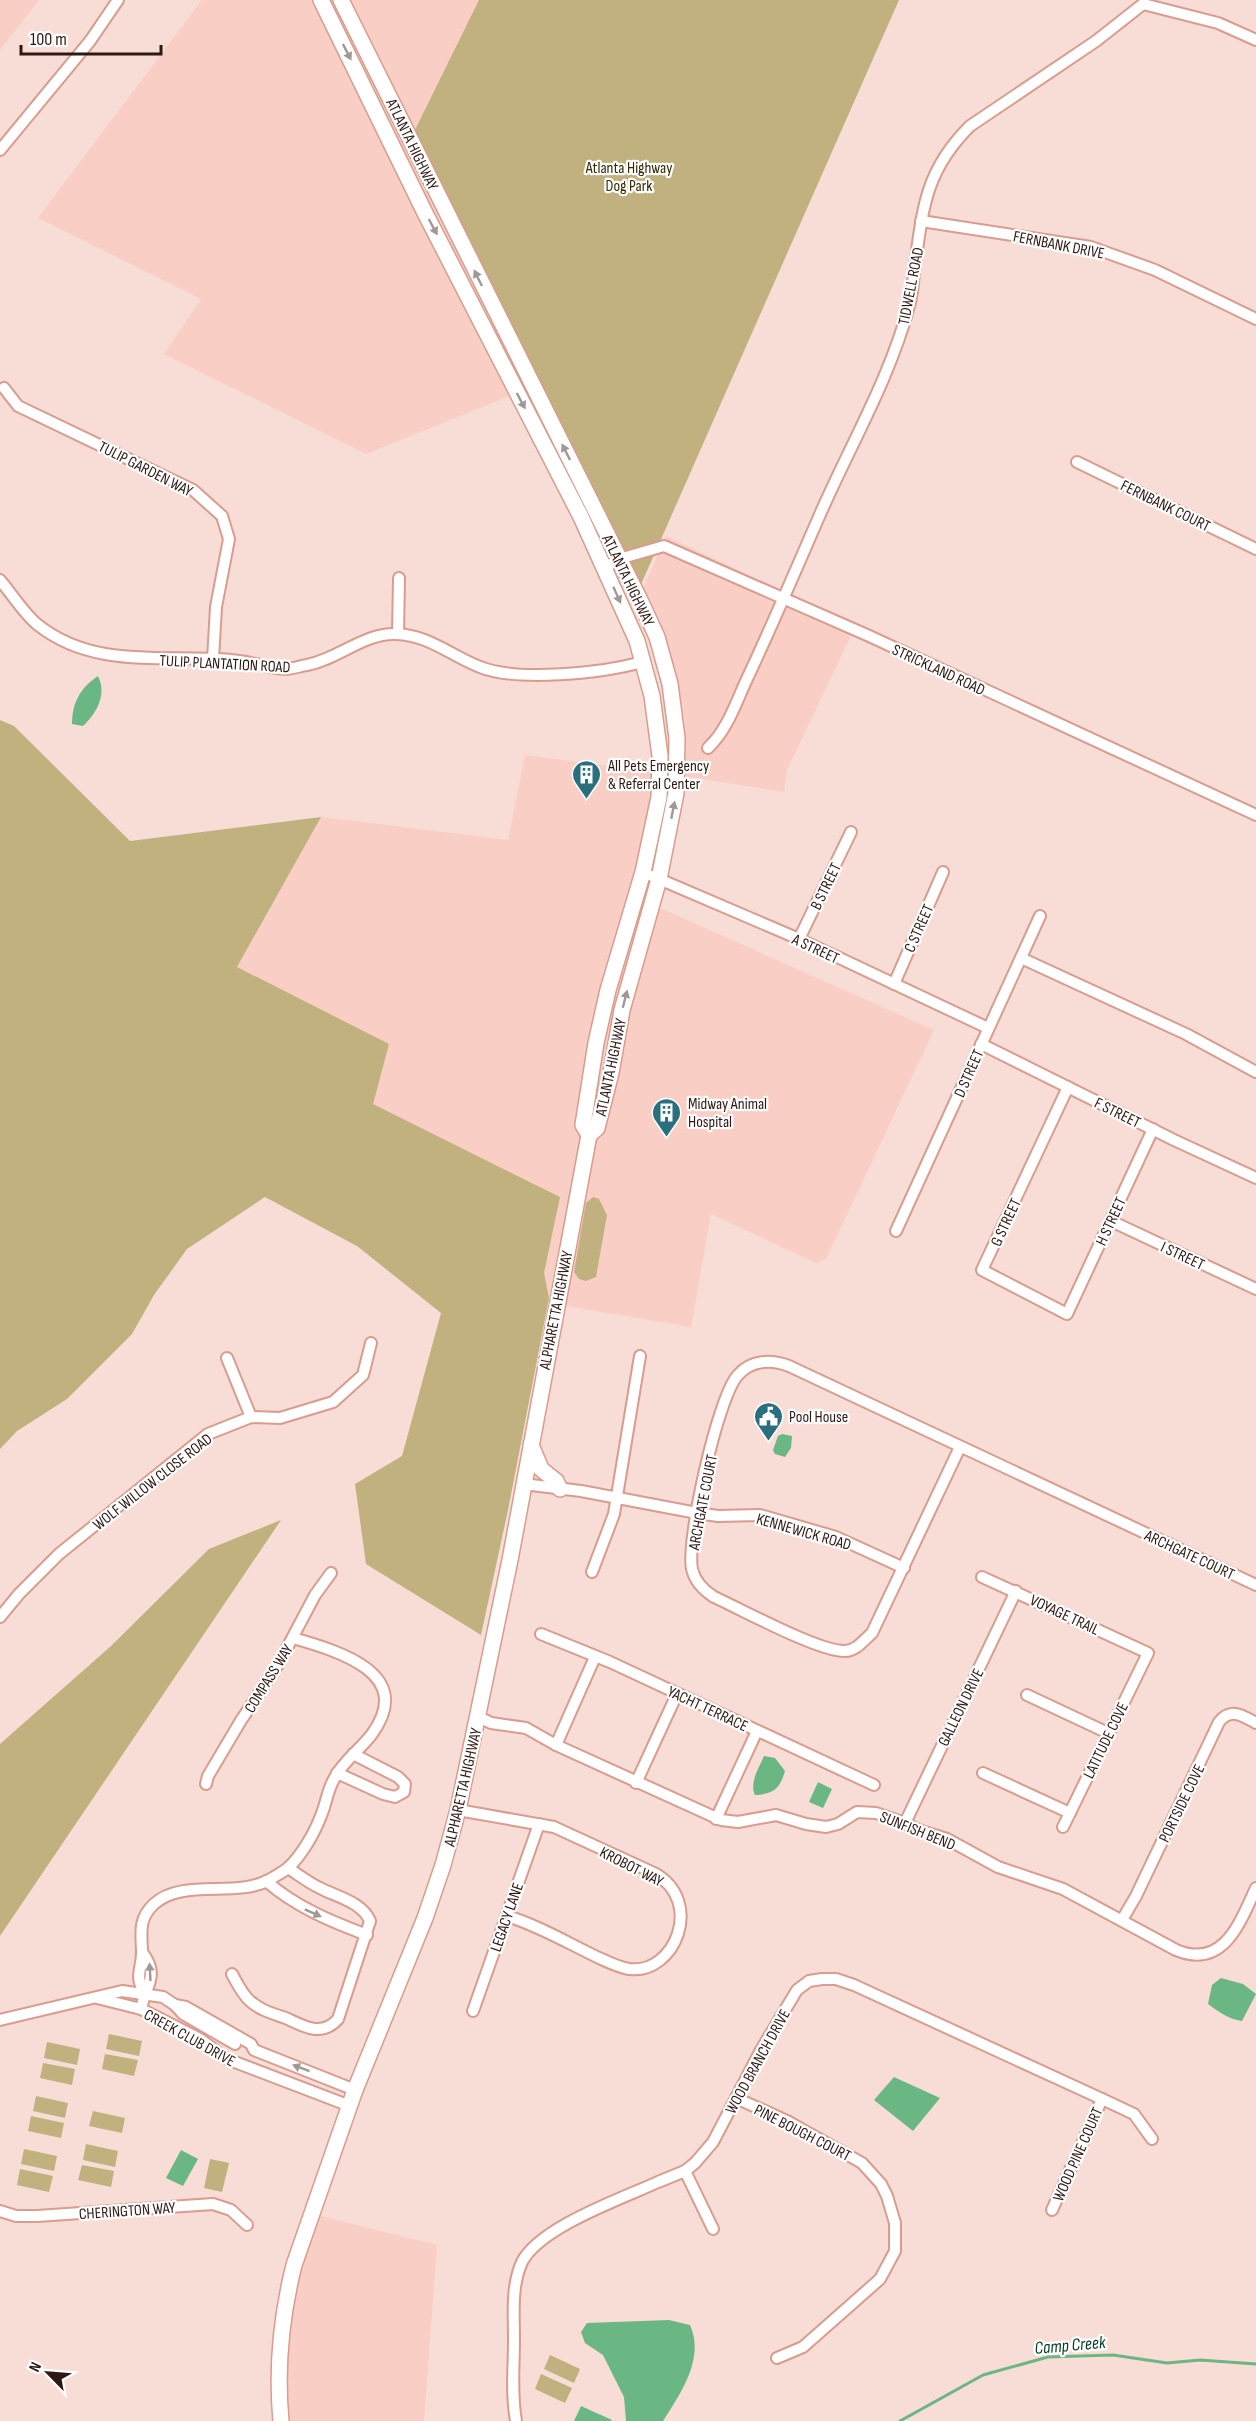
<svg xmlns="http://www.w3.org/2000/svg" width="1256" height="2421" font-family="'Sofia Sans Condensed',sans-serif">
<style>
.built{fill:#f9cec4}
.green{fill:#c0b17f}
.water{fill:#6bb783}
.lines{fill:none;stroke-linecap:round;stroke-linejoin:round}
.stream{stroke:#6bb783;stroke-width:3}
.minor-casing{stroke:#d99c8e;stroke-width:14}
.primary-casing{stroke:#d99c8e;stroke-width:18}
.minor{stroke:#fff;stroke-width:10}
.primary{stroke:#fff;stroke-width:15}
.oneway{fill:#a19795}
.labels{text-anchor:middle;stroke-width:4.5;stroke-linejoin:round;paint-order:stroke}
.street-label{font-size:16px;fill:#2f1813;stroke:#fff}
.park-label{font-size:16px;fill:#332903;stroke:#fff}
.poi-label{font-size:16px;fill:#2f1813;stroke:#fff;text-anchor:start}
.water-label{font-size:18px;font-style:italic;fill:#003e1d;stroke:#fff}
</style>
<rect width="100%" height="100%" fill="#f7ddd6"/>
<g class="built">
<polygon points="0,0 39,0 0,50"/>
<polygon points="202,0 483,0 539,384 366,454 164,354 201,299 38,218"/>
<polygon points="666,536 856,625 787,770 784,792 671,774 651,904 934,1030 826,1259 816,1263 711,1214 691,1327 553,1304 549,1298 544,1273 560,1197 373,1104 237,967 321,817 508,840 525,755 671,774 685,720 671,664 643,589"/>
<polygon points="308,2213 437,2245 424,2421 286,2421 288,2296"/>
</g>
<g class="green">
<polygon points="479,0 899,0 639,589 412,136"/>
<polygon points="0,720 14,726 130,841 321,817 237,967 389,1044 373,1104 560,1197 544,1273 549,1298 508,1510 481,1635 366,1564 355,1484 402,1456 441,1313 357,1246 265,1197 187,1249 154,1295 132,1334 67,1399 17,1431 0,1449"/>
<polygon points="593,1197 599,1199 607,1215 596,1277 586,1281 579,1279 574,1272 585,1208 586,1203"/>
<polygon points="281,1520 0,1936 0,1744 111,1646 209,1549"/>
<polygon points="109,2034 142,2041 139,2056 106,2049"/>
<polygon points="47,2042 80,2049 77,2065 44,2058"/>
<polygon points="105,2054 138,2060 134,2076 102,2069"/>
<polygon points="43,2063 75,2069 72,2085 40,2078"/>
<polygon points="36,2096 68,2103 65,2118 33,2111"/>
<polygon points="93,2111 125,2118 122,2133 89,2126"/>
<polygon points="31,2116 64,2123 61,2138 28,2131"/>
<polygon points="86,2144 118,2151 115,2167 83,2160"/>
<polygon points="24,2149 57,2156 54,2171 21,2164"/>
<polygon points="210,2159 229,2163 222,2192 204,2188"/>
<polygon points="82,2165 114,2171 111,2187 78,2180"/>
<polygon points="20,2169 53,2176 49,2192 17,2185"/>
<polygon points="550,2355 580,2369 574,2383 544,2369"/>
<polygon points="541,2374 572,2388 565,2403 535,2389"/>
</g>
<g class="water">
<path d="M 98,676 C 107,694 97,713 83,726 L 72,724 C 72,703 80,688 98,676 Z"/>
<polygon points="782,1434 792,1436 791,1448 785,1457 775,1454 773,1450 778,1436"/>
<path d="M 764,1756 L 775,1758 L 785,1771 C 780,1789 773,1794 755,1795 C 749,1783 759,1768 764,1756 Z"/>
<polygon points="818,1782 832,1789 823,1808 809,1802"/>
<path d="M 1221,1978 L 1243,1984 L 1256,1994 L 1242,2021 C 1228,2019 1219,2012 1208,2004 L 1212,1985 Z"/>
<polygon points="894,2077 940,2098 913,2131 874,2100"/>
<polygon points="181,2150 198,2159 183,2186 166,2178"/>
<path d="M 669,2320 L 690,2325 C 705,2358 681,2393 663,2421 L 626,2421 L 624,2397 L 603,2355 L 585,2343 L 581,2332 L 587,2323 Z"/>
<polygon points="581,2406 612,2420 611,2421 574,2421"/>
</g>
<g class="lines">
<polyline class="stream" points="900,2421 983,2375 1048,2357 1113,2355 1167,2363 1200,2360 1256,2364"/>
<defs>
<g id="minor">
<polyline points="0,150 90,41 118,0"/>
<polyline points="921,221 1091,247 1155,270 1256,319"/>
<polyline points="4,388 18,406 193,490 222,516 229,539 216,607 213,659"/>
<polyline points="1077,462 1256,549"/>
<polyline points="604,568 619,559 664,546 867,635 1256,815"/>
<path d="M 0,580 C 12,594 24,614 38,625 C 95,670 165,654 231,660 C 249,661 267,668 285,669 C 292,669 300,666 307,665 C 339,659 363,633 396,634 C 429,635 451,656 480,667 C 517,682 603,673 642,662"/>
<polyline points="398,634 399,578"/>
<path d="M 708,748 C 727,730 735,705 746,681 C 771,628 794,574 818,519 C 848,449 889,381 909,306 C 913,293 913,279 915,265 C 923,206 926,170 970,126 L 1096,41 L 1143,4 L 1218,23 L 1256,40"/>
<polyline points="652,876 799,939 988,1028"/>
<polyline points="799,939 851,832"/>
<polyline points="1021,958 1186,1034 1256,1072"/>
<polyline points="894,984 943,872"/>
<polyline points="981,1044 1174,1140 1256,1178"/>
<polyline points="1068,1087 982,1270 1067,1314 1153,1129"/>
<polyline points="1111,1221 1256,1289"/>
<polyline points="896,1231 1040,916"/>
<polyline points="227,1358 251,1417"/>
<path d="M 960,1447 L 872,1633 C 864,1640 856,1651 845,1651 C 819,1652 741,1609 714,1597 C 703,1590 695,1582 692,1569 C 686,1540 718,1396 738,1375 C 751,1360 771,1359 789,1366 L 1256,1585"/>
<polyline points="523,1484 581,1491 697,1513 718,1516 760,1515 836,1537 904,1568"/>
<polyline points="592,1572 614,1514 640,1356"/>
<polyline points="982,1577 1148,1653 1063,1827"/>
<polyline points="0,1617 19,1594 59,1554 208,1434 251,1417 280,1418 333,1402 363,1375 371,1343"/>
<polyline points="541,1634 610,1662 874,1785"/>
<polyline points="1027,1695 1108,1733"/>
<path d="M 479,1717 L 491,1723 L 526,1728 L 556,1745 L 721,1820 L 738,1822 L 776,1815 L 806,1824 L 826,1827 L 838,1824 L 857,1812 L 876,1813 L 905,1823 L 918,1830 L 947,1839 L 998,1867 L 1063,1889 L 1176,1950 C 1224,1970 1240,1922 1256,1888"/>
<polyline points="556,1745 595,1657"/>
<polyline points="337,1773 383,1794 395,1797 404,1792 405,1784 398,1777 353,1754"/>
<polyline points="983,1773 1070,1813"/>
<polyline points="636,1783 677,1694"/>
<polyline points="206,1784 208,1776 240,1722 279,1663 315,1595 331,1573"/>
<path d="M 458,1810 L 554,1827 L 654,1873 C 705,1901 675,1975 629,1969 C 617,1967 606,1961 595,1956 C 566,1942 537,1925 507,1916"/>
<polyline points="716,1819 757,1731"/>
<polyline points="905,1823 1016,1591"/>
<path d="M 266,1881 C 296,1907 330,1921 367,1935"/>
<path d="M 1122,1920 L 1136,1896 L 1219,1722 C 1231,1707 1243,1716 1256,1723"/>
<path d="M 232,1974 C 237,1983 242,1994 250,2001 C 261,2011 275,2014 288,2019 C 305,2027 322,2037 338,2019 L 370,1921 C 362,1902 337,1897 320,1888 C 309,1883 299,1875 288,1868"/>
<path d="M 145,1993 C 133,1975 143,1968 142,1950 C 141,1931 139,1918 154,1904 C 182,1878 236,1898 269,1880 C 275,1876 283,1872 288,1868 C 301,1856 314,1834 320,1818 C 326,1805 327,1791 334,1779 C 343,1761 360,1750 372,1734 C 416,1673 338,1651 293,1638"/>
<polyline points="97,1998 141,2009 200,2039 227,2059 350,2106"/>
<polyline points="175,2005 183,2014 235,2044"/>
<path d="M 141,2009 C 146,1985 160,1975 142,1952"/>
<polyline points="473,2011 539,1824"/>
<polyline points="0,2020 122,1991 163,1997 175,2005 186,2007 251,2044 254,2050 355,2090"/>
<polyline points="736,2098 789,2122 862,2163 881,2184 887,2196 895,2223 895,2251 880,2279 803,2347 777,2358"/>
<polyline points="685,2171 713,2229"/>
<polyline points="1052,2210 1102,2099"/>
<polyline points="0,2211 16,2216 37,2216 213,2204 231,2210 247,2225"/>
<path d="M 516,2421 C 511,2394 514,2366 514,2339 C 514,2314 511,2286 522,2262 C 540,2227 621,2199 658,2182 L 685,2171 L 695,2163 L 713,2142 L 761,2050 L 797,1990 L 809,1981 L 822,1979 L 836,1979 L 854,1985 L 1102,2099 L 1134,2114 L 1152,2139"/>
</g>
<g id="primary">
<polyline points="321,0 424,211 581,517 637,641 652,696 660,756 659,797 643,872 608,990 596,1043 583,1125 589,1135"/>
<polyline points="341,0 639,598 657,637 670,684 677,738 676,793 659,879 622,1010 611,1073 597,1128 589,1135"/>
<polyline points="531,1445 541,1469 556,1481 560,1489"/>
<path d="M 281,2421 C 276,2368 281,2317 294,2265 L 355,2090 L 425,1918 L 443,1865 L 458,1810 L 510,1560 L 589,1135"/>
</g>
</defs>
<use href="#minor" class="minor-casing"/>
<use href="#primary" class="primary-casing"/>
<use href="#minor" class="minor"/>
<use href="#primary" class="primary"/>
</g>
<defs><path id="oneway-solid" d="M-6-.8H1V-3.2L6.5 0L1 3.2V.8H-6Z" transform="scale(1.5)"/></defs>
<g class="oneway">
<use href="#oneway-solid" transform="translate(347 52) rotate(63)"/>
<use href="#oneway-solid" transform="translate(433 227) rotate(62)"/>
<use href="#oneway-solid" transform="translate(478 278) rotate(-116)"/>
<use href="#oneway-solid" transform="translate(521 401) rotate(62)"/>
<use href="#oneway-solid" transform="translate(566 452) rotate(-117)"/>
<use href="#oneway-solid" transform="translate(617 595) rotate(66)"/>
<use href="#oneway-solid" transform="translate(673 810) rotate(-79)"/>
<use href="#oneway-solid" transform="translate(625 999) rotate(-76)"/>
<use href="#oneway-solid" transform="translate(313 1913) rotate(24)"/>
<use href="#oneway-solid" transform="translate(150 1972) rotate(-93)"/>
<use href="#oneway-solid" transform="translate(301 2068) rotate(-159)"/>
</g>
<defs>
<symbol id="building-pin" viewBox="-11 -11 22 30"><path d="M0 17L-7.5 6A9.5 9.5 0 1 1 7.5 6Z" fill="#296f7e" stroke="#fff"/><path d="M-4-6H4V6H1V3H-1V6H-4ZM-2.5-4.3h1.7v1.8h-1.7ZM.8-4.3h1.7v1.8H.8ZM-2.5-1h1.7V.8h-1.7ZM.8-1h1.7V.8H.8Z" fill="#fff"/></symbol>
<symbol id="civic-pin" viewBox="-11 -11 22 30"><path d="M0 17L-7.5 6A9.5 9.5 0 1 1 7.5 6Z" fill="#296f7e" stroke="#fff"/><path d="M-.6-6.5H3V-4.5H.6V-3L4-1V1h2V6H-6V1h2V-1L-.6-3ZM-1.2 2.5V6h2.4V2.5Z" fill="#fff"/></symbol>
</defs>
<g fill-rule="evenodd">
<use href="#building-pin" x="570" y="758" width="33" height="45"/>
<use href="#building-pin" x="650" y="1096" width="33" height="45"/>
<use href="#civic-pin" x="752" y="1400" width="33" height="45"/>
</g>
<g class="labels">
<g class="street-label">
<text transform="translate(413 144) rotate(64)" y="6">ATLANTA HIGHWAY</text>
<text transform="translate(1059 244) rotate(11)" y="6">FERNBANK DRIVE</text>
<text transform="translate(910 286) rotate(-79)" y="6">TIDWELL ROAD</text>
<text transform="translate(146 468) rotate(27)" y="6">TULIP GARDEN WAY</text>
<text transform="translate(1166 505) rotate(26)" y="6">FERNBANK COURT</text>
<text transform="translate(629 580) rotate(64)" y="6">ATLANTA HIGHWAY</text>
<text transform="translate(225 663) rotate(3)" y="6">TULIP PLANTATION ROAD</text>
<text transform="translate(939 669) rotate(25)" y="6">STRICKLAND ROAD</text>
<text transform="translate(825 886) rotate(-64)" y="6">B STREET</text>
<text transform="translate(918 928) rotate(-66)" y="6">C STREET</text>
<text transform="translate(816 948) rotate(25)" y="6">A STREET</text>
<text transform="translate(610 1067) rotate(-78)" y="6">ATLANTA HIGHWAY</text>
<text transform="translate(968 1073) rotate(-66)" y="6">D STREET</text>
<text transform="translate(1118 1112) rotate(26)" y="6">F STREET</text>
<text transform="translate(1110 1221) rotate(-65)" y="6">H STREET</text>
<text transform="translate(1005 1222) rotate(-65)" y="6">G STREET</text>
<text transform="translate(1183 1255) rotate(25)" y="6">I STREET</text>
<text transform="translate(555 1310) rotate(-79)" y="6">ALPHARETTA HIGHWAY</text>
<text transform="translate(152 1481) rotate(-38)" y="6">WOLF WILLOW CLOSE ROAD</text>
<text transform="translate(702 1502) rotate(-79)" y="6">ARCHGATE COURT</text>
<text transform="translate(804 1531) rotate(16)" y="6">KENNEWICK ROAD</text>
<text transform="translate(1190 1554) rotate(25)" y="6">ARCHGATE COURT</text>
<text transform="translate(1065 1614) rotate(25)" y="6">VOYAGE TRAIL</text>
<text transform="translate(268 1678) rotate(-58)" y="6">COMPASS WAY</text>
<text transform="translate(960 1707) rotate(-64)" y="6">GALLEON DRIVE</text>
<text transform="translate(708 1708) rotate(25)" y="6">YACHT TERRACE</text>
<text transform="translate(1105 1740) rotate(-64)" y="6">LATITUDE COVE</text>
<text transform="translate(462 1787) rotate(-77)" y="6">ALPHARETTA HIGHWAY</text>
<text transform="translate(1181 1803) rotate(-64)" y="6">PORTSIDE COVE</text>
<text transform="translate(918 1830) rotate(22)" y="6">SUNFISH BEND</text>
<text transform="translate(632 1866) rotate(27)" y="6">KROBOT WAY</text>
<text transform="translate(506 1917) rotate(-71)" y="6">LEGACY LANE</text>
<text transform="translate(190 2037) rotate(29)" y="6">CREEK CLUB DRIVE</text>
<text transform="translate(757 2061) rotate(-61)" y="6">WOOD BRANCH DRIVE</text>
<text transform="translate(803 2132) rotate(27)" y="6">PINE BOUGH COURT</text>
<text transform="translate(1077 2154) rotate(-66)" y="6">WOOD PINE COURT</text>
<text transform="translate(127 2210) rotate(-4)" y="6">CHERINGTON WAY</text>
</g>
<g class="park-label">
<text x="629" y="173">Atlanta Highway<tspan x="629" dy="18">Dog Park</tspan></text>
</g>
<g class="poi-label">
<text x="608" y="771">All Pets Emergency<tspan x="608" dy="18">&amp; Referral Center</tspan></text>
<text x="688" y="1109">Midway Animal<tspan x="688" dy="18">Hospital</tspan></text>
<text x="789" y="1422">Pool House</text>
</g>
<g class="water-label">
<text transform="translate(1070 2345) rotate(-5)" y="6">Camp Creek</text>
</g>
</g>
<g transform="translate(48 2373) rotate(295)" stroke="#ffffff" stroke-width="4.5" paint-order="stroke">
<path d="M0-4.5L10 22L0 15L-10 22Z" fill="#2f1813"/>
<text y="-9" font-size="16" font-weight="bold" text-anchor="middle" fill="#2f1813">N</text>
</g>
<path d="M21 45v9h140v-9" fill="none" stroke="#2f1813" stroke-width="3"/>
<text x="30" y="45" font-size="18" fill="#2f1813" stroke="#ffffff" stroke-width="4.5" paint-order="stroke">100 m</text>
</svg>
